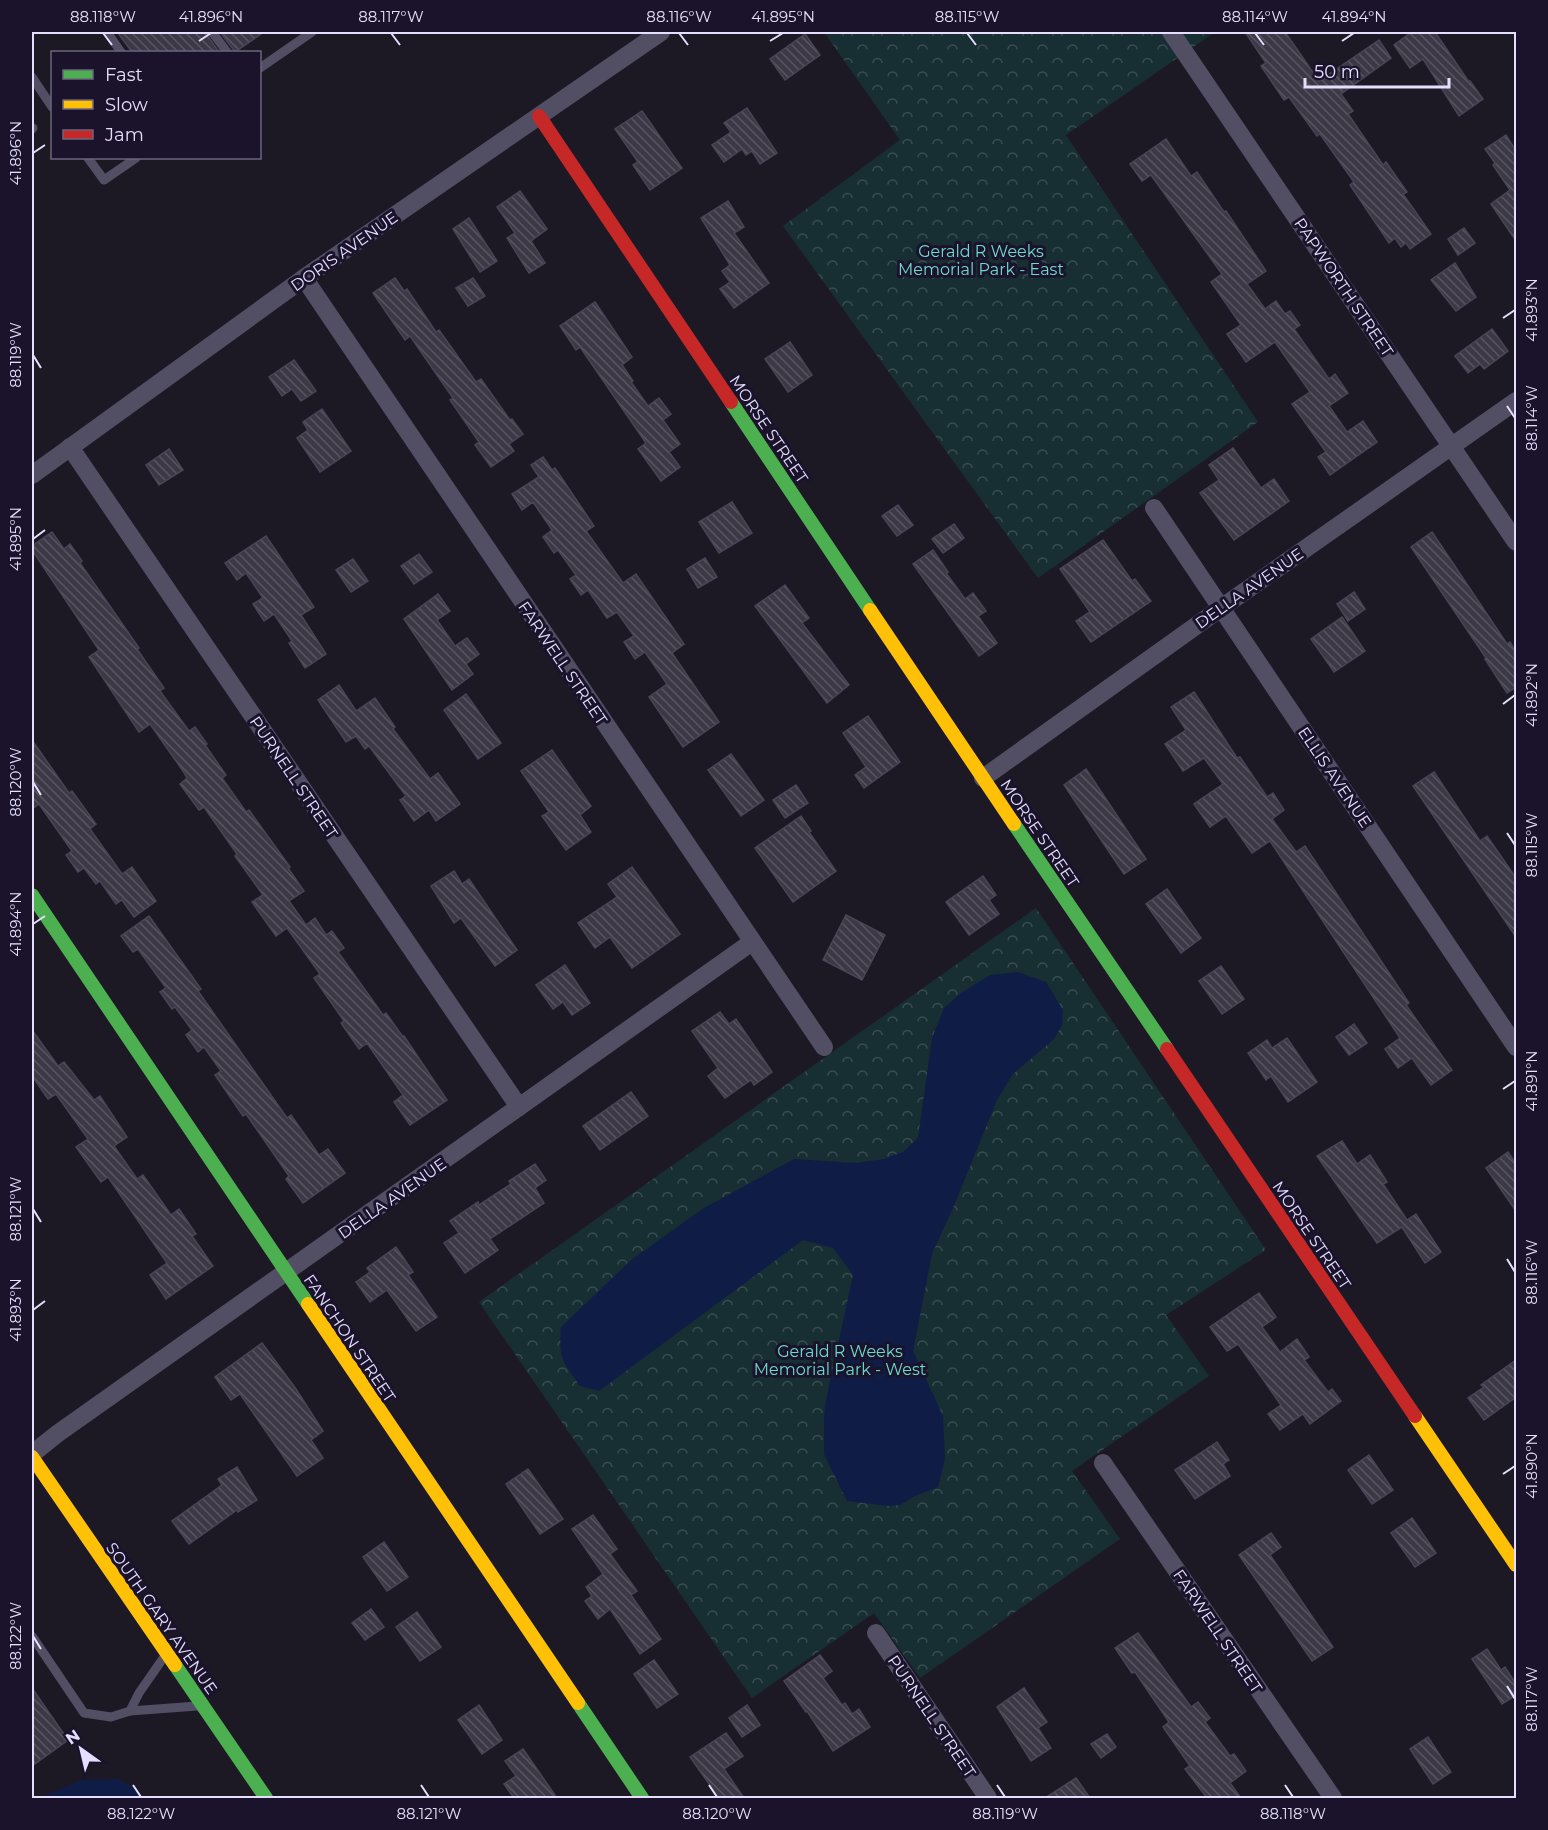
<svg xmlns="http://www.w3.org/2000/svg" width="1548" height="1830" font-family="Montserrat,sans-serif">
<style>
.park{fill:url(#park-crowns)}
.water{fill:#0f1d46}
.building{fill:url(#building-back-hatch);stroke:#4a4457;stroke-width:1.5}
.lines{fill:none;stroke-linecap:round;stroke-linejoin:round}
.lane{stroke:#524f65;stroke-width:9}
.street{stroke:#524f65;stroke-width:18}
.fast{stroke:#4caf50;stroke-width:14}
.slow{stroke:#ffc107;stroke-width:14}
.jam{stroke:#c62828;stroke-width:14}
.ticks{fill:none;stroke:#e5dffd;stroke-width:2}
.labels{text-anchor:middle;stroke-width:6;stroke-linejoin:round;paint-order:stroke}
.street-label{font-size:16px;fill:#e5dffd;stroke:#1a132b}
.park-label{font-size:16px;fill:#6cdbcc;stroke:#1a132b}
.neatline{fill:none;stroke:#e5dffd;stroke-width:2}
.ticks-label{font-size:15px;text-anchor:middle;fill:#e5dffd}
</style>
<defs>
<pattern id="park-crowns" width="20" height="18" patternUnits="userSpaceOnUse" patternTransform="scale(1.5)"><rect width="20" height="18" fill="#172f33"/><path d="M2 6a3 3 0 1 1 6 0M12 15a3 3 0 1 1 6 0" fill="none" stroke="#394d51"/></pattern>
<pattern id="building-back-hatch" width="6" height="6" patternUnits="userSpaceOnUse" patternTransform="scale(1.5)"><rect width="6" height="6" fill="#3c3846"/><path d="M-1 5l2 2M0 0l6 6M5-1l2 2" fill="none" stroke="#585462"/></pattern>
</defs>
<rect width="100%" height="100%" fill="#1c1925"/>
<g class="park">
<polygon points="824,32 1215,32 1066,135 1258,422 1038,578 783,226 900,140"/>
<polygon points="1036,908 1266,1250 1166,1315 1209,1376 1072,1471 1120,1539 920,1678 874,1613 752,1698 479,1302"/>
</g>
<g class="water">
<path d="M 1018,972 L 1046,982 L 1063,1010 L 1062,1025 L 1054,1039 L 1013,1074 L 997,1100 L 953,1208 L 932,1254 L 913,1351 L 943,1416 L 945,1459 L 938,1487 L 915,1496 L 900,1505 L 888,1506 L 847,1501 L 824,1454 L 824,1419 L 825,1405 L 853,1275 L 833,1248 L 803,1240 L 599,1391 L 580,1386 C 561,1359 559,1360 561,1327 L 631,1260 L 704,1208 L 794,1159 L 855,1163 L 884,1159 L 903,1152 L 918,1138 L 932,1038 L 944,1008 L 961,993 L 990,975 Z"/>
<polygon points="118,1779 136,1788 141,1798 40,1798 81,1780"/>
</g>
<g class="building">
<polygon points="117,32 205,32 219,52 132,52"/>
<polygon points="220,32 264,32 235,52"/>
<polygon points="1245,32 1285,32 1319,81 1379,40 1391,58 1341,94 1353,111 1348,114 1383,165 1386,162 1407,192 1403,194 1431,234 1410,249 1406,243 1401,247 1395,238 1389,243 1350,185 1354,182 1320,134 1317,136 1289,97 1284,100 1261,66 1266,63"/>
<polygon points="1412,32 1435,32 1469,82 1470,81 1483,99 1459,116 1423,59 1410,68 1394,45"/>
<polygon points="805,34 820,55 785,80 770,59"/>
<polygon points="747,108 777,153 760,164 752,151 746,155 742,149 724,162 712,145 731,132 724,123"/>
<polygon points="642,111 682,168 650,190 633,165 638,162 615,129"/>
<polygon points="1506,135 1516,151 1516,241 1491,204 1510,190 1493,165 1495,163 1485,149"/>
<polygon points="1166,139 1191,176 1197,172 1224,212 1226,211 1266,271 1247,284 1265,309 1276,301 1285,314 1290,311 1300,325 1294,329 1329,379 1335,374 1348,393 1329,406 1347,432 1363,421 1377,442 1330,475 1318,457 1326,452 1292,404 1310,392 1275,342 1246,362 1227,334 1241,325 1211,282 1222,274 1151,175 1142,181 1130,164"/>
<polygon points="520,191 547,229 531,241 545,263 529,273 507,238 515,233 497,207"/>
<polygon points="728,201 744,227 734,233 769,283 734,308 720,289 730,282 722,271 730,265 701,218"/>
<polygon points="469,218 497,261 480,272 453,229"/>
<polygon points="1464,228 1475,243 1458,255 1448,239"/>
<polygon points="1455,263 1476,297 1456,311 1431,280"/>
<polygon points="395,278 404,291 407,289 436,332 439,330 476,382 481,379 510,420 512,419 523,434 509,444 514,451 491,467 475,445 479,442 450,400 453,398 410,336 405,340 373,293"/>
<polygon points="473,278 485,296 468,306 456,288"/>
<polygon points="595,302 632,357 622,365 633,381 631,382 648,406 659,398 671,414 663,420 680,444 669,452 680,467 661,481 638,449 646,443 580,347 576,350 560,326"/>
<polygon points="1492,329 1508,351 1484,369 1480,364 1468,373 1455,356"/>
<polygon points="790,342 812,375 788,392 765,359"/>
<polygon points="294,360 316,391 301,401 292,389 282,396 269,377"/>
<polygon points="322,409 351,451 320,472 297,438 308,430 303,422"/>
<polygon points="1233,448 1261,488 1274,479 1289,501 1234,540 1200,493 1219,480 1209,465"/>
<polygon points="169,449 183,470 159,485 146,465"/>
<polygon points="543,457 552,470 555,468 594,526 586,531 623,583 636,574 684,644 672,653 719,722 683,747 649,697 667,684 645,652 635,659 624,642 634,636 617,612 607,618 588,590 581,595 570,579 576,575 558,550 554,553 543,537 552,530 533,502 522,510 512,494 539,477 531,465"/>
<polygon points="732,502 752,533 719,553 699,522"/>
<polygon points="898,505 913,525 897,536 882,516"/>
<polygon points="954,524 964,538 943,553 932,539"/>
<polygon points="52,532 64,549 70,544 82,561 80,563 139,648 137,649 164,688 160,691 189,731 195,727 207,744 205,745 226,775 222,778 246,812 249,810 290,867 288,868 304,891 289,901 306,925 315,918 326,935 332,931 344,948 338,952 383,1015 386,1013 403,1037 404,1036 447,1100 410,1125 394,1102 403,1095 367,1043 359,1049 341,1023 344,1021 314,978 320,974 287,928 276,936 252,902 263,895 235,856 237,854 204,807 199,810 180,784 187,778 183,771 150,724 139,732 89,657 99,650 32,550 32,546"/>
<polygon points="1432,532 1507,644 1510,642 1516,652 1516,687 1507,693 1485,659 1486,658 1411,547"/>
<polygon points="266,536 314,607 301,615 326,654 305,668 289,643 292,641 274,614 264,621 253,604 263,598 246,573 237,580 225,563"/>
<polygon points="1103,540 1132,581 1135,579 1151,601 1091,642 1076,621 1090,612 1060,569"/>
<polygon points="933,550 948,572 946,573 965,599 973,593 986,611 978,616 997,643 979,656 913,564"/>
<polygon points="419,554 432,572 414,584 401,566"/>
<polygon points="705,558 717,577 698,588 687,569"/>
<polygon points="353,559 368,581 351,592 336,570"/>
<polygon points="785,585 809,618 802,623 849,685 827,703 755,606"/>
<polygon points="1354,592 1365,609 1348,621 1337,604"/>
<polygon points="438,594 450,611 437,620 455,646 467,638 479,654 466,664 473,674 452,690 404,619"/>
<polygon points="1342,617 1365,651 1334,672 1311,639"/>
<polygon points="339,685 356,711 375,698 395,727 393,729 430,779 438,773 460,804 436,821 429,810 414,821 400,800 406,796 369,746 365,749 356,736 346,742 318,700"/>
<polygon points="1194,692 1237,758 1240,757 1267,797 1273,793 1284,810 1272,819 1296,852 1305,846 1409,1003 1406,1005 1452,1070 1431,1085 1412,1058 1398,1068 1385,1049 1400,1038 1270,841 1252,853 1226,816 1210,827 1194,804 1223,784 1204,758 1183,771 1165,744 1186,730 1171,707"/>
<polygon points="466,694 501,743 478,759 444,710"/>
<polygon points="868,716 900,762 864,788 855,775 866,767 843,733"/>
<polygon points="32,740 69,793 72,791 96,824 90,829 122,874 132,867 156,901 134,917 122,900 116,904 100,881 96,884 84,868 78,872 66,855 72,851 39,804 32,809"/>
<polygon points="552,750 591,806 580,815 591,832 566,850 542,816 549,812 521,771"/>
<polygon points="731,754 764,800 741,816 708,770"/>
<polygon points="1086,769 1146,859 1124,874 1064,785"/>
<polygon points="1434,772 1480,841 1487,836 1516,878 1516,937 1413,786"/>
<polygon points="796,785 808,803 785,818 773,800"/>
<polygon points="801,816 811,831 809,832 836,871 793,902 755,848"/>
<polygon points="632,867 680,934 632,968 610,937 595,948 578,923 617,897 608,884"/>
<polygon points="454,871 462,884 469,879 517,950 495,966 461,918 454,923 431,886"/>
<polygon points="983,876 996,895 989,900 999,914 969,935 946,902"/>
<polygon points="1167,889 1201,938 1181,953 1146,904"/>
<polygon points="846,915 885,935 862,980 823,960"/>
<polygon points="149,916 201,989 198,991 287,1118 291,1115 319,1155 328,1149 345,1173 303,1203 286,1179 289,1176 246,1114 243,1116 215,1075 221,1071 204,1047 198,1052 186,1035 192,1030 175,1007 172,1009 160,992 166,988 138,949 133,952 121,936"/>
<polygon points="565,965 590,1003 572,1015 563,1002 553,1009 536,985"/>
<polygon points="1221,966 1244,999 1222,1014 1199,981"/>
<polygon points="720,1012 729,1024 736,1019 772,1072 754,1085 751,1080 725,1098 708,1076 718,1068 692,1031"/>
<polygon points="1354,1024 1367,1043 1349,1055 1336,1037"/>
<polygon points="32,1030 58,1066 64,1062 94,1100 100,1096 127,1137 114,1146 137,1179 143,1175 171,1215 179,1209 196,1234 192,1236 213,1266 166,1299 150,1275 167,1263 108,1177 101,1182 76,1147 88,1139 56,1094 48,1099 32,1076"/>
<polygon points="1287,1038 1317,1082 1288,1102 1271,1076 1266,1080 1248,1053 1267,1040 1272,1048"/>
<polygon points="631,1092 648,1116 600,1150 583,1126"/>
<polygon points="1342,1141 1357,1164 1370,1155 1387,1182 1383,1184 1407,1220 1416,1214 1441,1252 1425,1263 1402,1227 1377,1243 1317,1156"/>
<polygon points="1508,1152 1516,1164 1516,1211 1486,1168"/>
<polygon points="535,1164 546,1180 535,1188 544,1203 490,1239 498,1250 465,1273 444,1243 459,1233 450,1221 478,1202 479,1205 511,1184 509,1181"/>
<polygon points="396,1247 413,1272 408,1275 437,1317 416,1331 387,1290 370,1302 356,1282 370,1272 367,1268"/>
<polygon points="1259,1293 1276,1317 1262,1327 1280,1352 1297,1339 1309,1357 1304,1360 1328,1392 1332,1389 1341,1401 1310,1424 1303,1414 1280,1430 1268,1414 1281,1405 1238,1344 1227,1351 1210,1327"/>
<polygon points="262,1343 296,1389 323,1431 311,1440 323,1458 297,1476 240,1394 231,1400 215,1377"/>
<polygon points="1516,1360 1516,1397 1484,1420 1468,1398 1484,1387 1481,1385"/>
<polygon points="1217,1442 1229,1460 1223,1464 1230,1476 1195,1499 1175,1470"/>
<polygon points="1369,1455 1393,1490 1372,1504 1348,1470"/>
<polygon points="237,1467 257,1500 238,1512 237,1510 189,1544 172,1521 222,1485 218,1479"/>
<polygon points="528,1469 563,1519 540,1534 506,1484"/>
<polygon points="593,1515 617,1549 610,1554 637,1591 631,1595 661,1639 640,1654 610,1609 598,1619 585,1601 592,1596 586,1587 603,1574 572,1529"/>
<polygon points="1412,1518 1436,1553 1415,1567 1391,1533"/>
<polygon points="1271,1533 1281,1547 1270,1555 1333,1647 1312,1661 1239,1555"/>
<polygon points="384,1542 408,1577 387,1591 363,1557"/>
<polygon points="371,1609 384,1627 365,1640 352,1623"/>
<polygon points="417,1612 441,1647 420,1661 396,1627"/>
<polygon points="1138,1633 1191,1707 1198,1702 1210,1718 1205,1722 1230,1756 1234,1754 1246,1771 1230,1783 1241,1798 1207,1798 1185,1769 1190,1766 1163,1727 1169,1722 1135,1672 1132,1673 1115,1648"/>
<polygon points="1487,1649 1501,1670 1505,1667 1516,1684 1516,1695 1502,1704 1472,1659"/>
<polygon points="820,1655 832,1671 823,1678 842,1705 845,1703 852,1714 859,1709 870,1727 833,1751 807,1711 806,1712 784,1681"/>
<polygon points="654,1660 678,1694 657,1708 634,1674"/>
<polygon points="32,1688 68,1740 32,1766"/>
<polygon points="1024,1688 1047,1722 1038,1728 1051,1748 1031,1761 997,1707"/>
<polygon points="479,1705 502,1740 482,1754 458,1720"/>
<polygon points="747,1705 760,1725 742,1737 729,1718"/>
<polygon points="726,1733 743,1756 724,1769 744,1798 719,1798 690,1757"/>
<polygon points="1107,1734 1116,1747 1101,1758 1091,1744"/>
<polygon points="1428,1737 1451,1772 1433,1784 1410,1749"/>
<polygon points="523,1749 557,1798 514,1798 504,1784 516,1776 505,1761"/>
<polygon points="1076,1778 1090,1798 1045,1798"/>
</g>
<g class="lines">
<g class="lane">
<polyline points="107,32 121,52"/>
<polyline points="212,32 227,52"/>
<polyline points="260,68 312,32"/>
<polyline points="32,77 52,107"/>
<polyline points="32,129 33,128"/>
<polyline points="88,158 104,180 136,158"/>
<polyline points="32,1636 84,1713 111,1717 130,1711 197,1706"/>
<polyline points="130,1711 139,1693 164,1657"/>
</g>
<g class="street">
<polyline points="1171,32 1516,542"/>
<polyline points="304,278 824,1047"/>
<polyline points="70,447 519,1107"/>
<polyline points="32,475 304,278 661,32"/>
<polyline points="1154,508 1516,1047"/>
<polyline points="983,778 1221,608 1516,401"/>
<polyline points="32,1454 57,1434 752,942"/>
<polyline points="1103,1463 1333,1798"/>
<polyline points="876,1633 988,1798"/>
</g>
<g class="fast">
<polyline points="731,402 870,610"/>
<polyline points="1014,824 1167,1049"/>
<polyline points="32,895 308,1304"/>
<polyline points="175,1665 266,1798"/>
<polyline points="578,1703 642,1798"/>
</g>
<g class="slow">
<polyline points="870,610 1014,824"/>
<polyline points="308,1304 578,1703"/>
<polyline points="1415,1416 1516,1565"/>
<polyline points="32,1457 175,1665"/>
</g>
<g class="jam">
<polyline points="539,116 731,402"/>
<polyline points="1167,1049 1415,1416"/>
</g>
</g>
<path class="ticks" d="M 103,33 L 112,45M 391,33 L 400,45M 679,33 L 688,45M 967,33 L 976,45M 1255,33 L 1264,45M 199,41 L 211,33M 770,41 L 783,33M 1342,41 L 1354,33M 33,153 L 45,145M 1503,318 L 1515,310M 33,355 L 41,368M 1507,406 L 1515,418M 33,539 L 45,530M 1503,704 L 1515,695M 33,782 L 41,795M 1507,833 L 1515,845M 33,924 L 45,916M 1503,1089 L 1515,1081M 33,1209 L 41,1222M 1507,1259 L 1515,1272M 33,1310 L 45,1301M 1503,1474 L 1515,1466M 33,1636 L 41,1649M 1507,1686 L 1515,1699M 133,1785 L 141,1797M 421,1785 L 429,1797M 709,1785 L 717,1797M 997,1785 L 1005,1797M 1285,1785 L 1293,1797"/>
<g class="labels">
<g class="street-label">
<text transform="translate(344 251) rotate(-35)" y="6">DORIS AVENUE</text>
<text transform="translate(1344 287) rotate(56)" y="6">PAPWORTH STREET</text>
<text transform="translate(769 429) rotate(56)" y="6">MORSE STREET</text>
<text transform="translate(1249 588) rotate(-35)" y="6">DELLA AVENUE</text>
<text transform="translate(563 663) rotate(56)" y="6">FARWELL STREET</text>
<text transform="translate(294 777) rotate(56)" y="6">PURNELL STREET</text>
<text transform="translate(1335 777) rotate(56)" y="6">ELLIS AVENUE</text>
<text transform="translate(1040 833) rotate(56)" y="6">MORSE STREET</text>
<text transform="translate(392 1198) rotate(-35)" y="6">DELLA AVENUE</text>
<text transform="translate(1312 1235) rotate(56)" y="6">MORSE STREET</text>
<text transform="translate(350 1338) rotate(56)" y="6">FANCHON STREET</text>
<text transform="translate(162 1618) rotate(55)" y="6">SOUTH GARY AVENUE</text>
<text transform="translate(1218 1631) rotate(56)" y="6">FARWELL STREET</text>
<text transform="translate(932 1716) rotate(56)" y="6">PURNELL STREET</text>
</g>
<g class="park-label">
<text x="981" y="257">Gerald R Weeks<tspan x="981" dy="18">Memorial Park - East</tspan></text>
<text x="840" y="1357">Gerald R Weeks<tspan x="840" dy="18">Memorial Park - West</tspan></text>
</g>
</g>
<rect width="1548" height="1830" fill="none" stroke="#1a132b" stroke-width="66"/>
<rect x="51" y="51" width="210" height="108" fill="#1a132b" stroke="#6b657f" stroke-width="1.5"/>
<rect x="63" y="70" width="30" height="9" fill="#4caf50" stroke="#6b657f" stroke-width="1.5"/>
<text x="105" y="81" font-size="18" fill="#e5dffd">Fast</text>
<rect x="63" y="100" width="30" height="9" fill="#ffc107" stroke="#6b657f" stroke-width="1.5"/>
<text x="105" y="111" font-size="18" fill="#e5dffd">Slow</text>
<rect x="63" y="130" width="30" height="9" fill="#c62828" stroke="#6b657f" stroke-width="1.5"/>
<text x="105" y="141" font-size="18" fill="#e5dffd">Jam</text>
<g transform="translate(81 1749) rotate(326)" stroke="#1a132b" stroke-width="4.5" paint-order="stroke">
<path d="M0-4.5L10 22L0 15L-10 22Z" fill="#e5dffd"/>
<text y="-9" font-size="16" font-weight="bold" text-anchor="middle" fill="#e5dffd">N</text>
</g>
<path d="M1305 78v9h144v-9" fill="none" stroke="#e5dffd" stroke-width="3"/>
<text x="1314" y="78" font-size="18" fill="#e5dffd" stroke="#1a132b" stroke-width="4.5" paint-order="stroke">50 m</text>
<rect x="33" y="33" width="1482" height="1764" class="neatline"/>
<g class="ticks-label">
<text x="103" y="22">88.118°W</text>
<text x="211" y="22">41.896°N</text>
<text x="391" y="22">88.117°W</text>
<text x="679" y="22">88.116°W</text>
<text x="783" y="22">41.895°N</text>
<text x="967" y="22">88.115°W</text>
<text x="1255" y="22">88.114°W</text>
<text x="1354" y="22">41.894°N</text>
<text transform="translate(16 153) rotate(-90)" y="5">41.896°N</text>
<text transform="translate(1532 310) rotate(-90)" y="5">41.893°N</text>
<text transform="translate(16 355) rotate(-90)" y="5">88.119°W</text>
<text transform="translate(1532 418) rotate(-90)" y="5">88.114°W</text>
<text transform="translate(16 539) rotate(-90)" y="5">41.895°N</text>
<text transform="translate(1532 695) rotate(-90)" y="5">41.892°N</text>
<text transform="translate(16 782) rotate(-90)" y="5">88.120°W</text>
<text transform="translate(1532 845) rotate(-90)" y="5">88.115°W</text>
<text transform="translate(16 924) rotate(-90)" y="5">41.894°N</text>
<text transform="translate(1532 1081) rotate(-90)" y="5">41.891°N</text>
<text transform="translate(16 1209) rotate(-90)" y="5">88.121°W</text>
<text transform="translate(1532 1272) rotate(-90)" y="5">88.116°W</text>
<text transform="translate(16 1310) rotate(-90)" y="5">41.893°N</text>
<text transform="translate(1532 1466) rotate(-90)" y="5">41.890°N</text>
<text transform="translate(16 1636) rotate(-90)" y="5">88.122°W</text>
<text transform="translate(1532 1699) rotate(-90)" y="5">88.117°W</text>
<text x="141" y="1819">88.122°W</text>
<text x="429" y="1819">88.121°W</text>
<text x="717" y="1819">88.120°W</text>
<text x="1005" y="1819">88.119°W</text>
<text x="1293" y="1819">88.118°W</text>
</g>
</svg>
